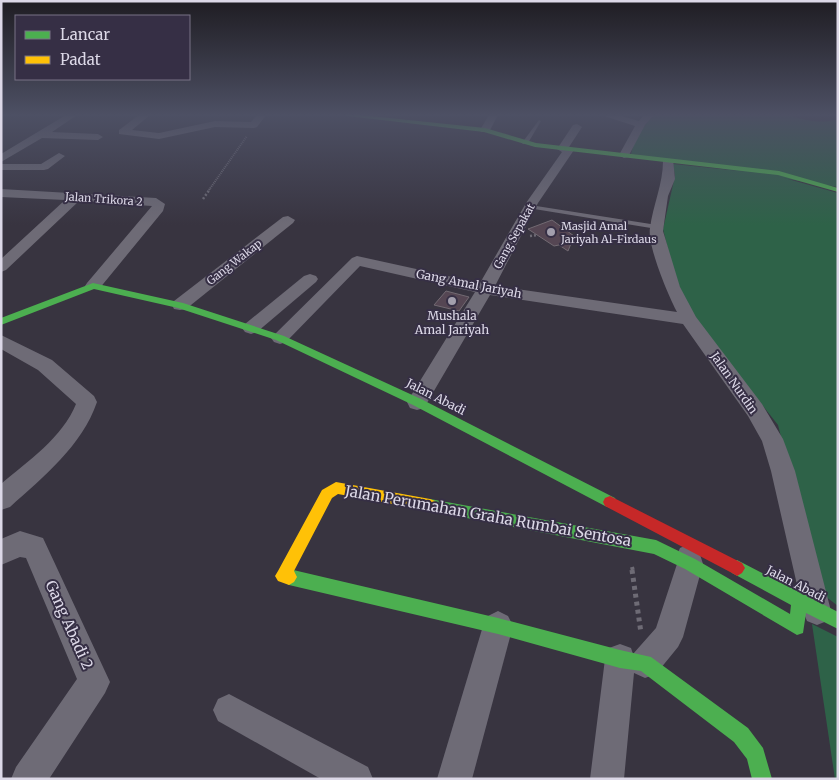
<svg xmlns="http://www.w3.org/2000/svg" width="839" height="780" font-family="Merriweather,serif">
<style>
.green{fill:#2e6248}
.building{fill:#554653;stroke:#726a72}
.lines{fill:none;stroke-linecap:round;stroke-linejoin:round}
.path-far3{stroke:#6e6b75;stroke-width:2;stroke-dasharray:1 1;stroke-linecap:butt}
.path-far2{stroke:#6e6b75;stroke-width:2.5;stroke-dasharray:2 2;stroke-linecap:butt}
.path-far1{stroke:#6e6b75;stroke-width:4;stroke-dasharray:3 3;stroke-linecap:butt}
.path{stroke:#6e6b75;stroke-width:5;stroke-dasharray:4 4;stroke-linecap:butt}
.lane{fill:#6e6b76;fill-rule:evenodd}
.street{fill:#6e6b76;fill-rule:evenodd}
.fast{fill:#4caf50;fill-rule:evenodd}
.slow{fill:#ffc107;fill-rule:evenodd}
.jam{fill:#c62828;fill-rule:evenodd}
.poi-dot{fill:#a39fad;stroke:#362f45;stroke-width:2}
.labels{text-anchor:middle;stroke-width:4;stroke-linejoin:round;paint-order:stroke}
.far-street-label{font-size:11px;fill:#dcd8e7;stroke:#362f45}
.far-poi-label{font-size:11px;fill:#dcd8e7;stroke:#362f45;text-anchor:start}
.street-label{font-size:12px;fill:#dcd8e7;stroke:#362f45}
.poi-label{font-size:12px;fill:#dcd8e7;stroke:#362f45}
.near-street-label{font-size:15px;fill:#dcd8e7;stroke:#362f45}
</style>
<rect width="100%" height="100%" fill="#383440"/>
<g class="green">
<path d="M 654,115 L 789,115 C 806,121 821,124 838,119 L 838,187 L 631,154 C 634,140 643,126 654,115 Z"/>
<polygon points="673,164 770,174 838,193 838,606 825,596 813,562 778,425 703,330 684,300 671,262 663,229 675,176"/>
<polygon points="812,624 838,637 838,779 835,779"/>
</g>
<g class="building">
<polygon points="552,220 574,236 568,251 559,245 554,246 528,229"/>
<polygon points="446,291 469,297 459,311 434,305"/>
</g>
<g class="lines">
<polyline class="path-far3" points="209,190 247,136"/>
<g class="path-far2">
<polyline points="203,199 210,189"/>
<polyline points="530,236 538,235"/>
</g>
<polyline class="path-far1" points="632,567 633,571"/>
<polyline class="path" points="632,570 641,633"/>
<g class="lane">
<polygon points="539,120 541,121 528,143 523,144 522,143"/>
<polygon points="530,205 657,225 660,227 657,229 528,208 527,207"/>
</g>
<g class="street">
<polygon points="66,115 77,115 52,132 98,134 103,137 98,140 42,138 1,162 1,154"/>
<polygon points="139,115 150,115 132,130 159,133 215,121 251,122 257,115 266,115 257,127 254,128 215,127 159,139 119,134 119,130"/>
<polygon points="489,115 498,115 489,132 481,132 480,130"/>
<polygon points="601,115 618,115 639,121 644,115 654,115 645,125 628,157 624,158 619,155 635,126"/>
<path d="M 577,124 L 582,127 L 569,147 L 574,150 L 538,203 L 495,286 L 677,312 C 668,295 647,245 650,228 C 653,205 663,184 663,161 L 665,159 L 673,159 L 675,179 L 668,196 L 663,231 L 680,287 L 696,317 L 762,404 L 783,439 L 795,471 L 831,611 L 827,621 L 817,625 L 807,621 L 803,611 L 771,471 L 762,441 L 748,416 L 683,324 L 490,295 L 424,408 L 417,410 L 410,408 L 407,402 L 475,292 L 360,266 L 286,342 L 280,344 L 274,342 L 271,338 L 352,258 L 357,256 L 480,283 L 526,203 L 562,152 L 557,149 L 573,125 Z"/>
<polygon points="59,153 65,156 48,169 44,170 1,170 1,164 41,164"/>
<polygon points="1,189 156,198 165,204 163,211 99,289 87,289 85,286 87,283 152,206 79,201 6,270 1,272 1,259 65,200 1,197"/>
<polygon points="288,216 295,220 293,223 186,309 180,310 174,309 172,305 174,301 283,217"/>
<polygon points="310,274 316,276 318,279 316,282 257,332 251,334 245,332 242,328 245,324 304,276"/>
<path d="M 1,335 L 52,360 L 94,396 L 97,402 C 82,446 43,477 10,507 L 1,510 L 1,484 C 27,462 63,437 76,404 L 38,370 L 1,349 Z"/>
<polygon points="20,531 43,538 110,682 105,693 49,779 11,779 16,767 77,679 26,558 20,557 1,565 1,539"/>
<polygon points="689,544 698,548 703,564 683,637 678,647 656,674 645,678 634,673 624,779 590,779 605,659 609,648 620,644 631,648 633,654 656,628 677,564 676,557 680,548"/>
<polygon points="498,611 508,616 513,626 472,779 437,779 483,626 488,616"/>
<polygon points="229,694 368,767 373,779 321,779 218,721 213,710 218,699"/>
</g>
<g class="fast">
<polygon points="339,115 361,115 485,128 536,143 779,171 838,188 838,192 778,175 535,147 484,132"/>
<polygon points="93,283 183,303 284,336 421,399 615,498 617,502 615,506 610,508 605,506 413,405 276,340 178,308 94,289 1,325 1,318"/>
<polygon points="430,499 656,540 695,559 790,614 791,605 732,573 729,568 732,563 737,560 838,612 838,629 806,613 803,633 797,635 685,569 654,554 430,511 425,509 423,505 425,501"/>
<polygon points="289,569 498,618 620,650 651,657 748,728 763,748 772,779 752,779 747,759 734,742 641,671 620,668 498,634 289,585 284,582 281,577 284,572"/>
</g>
<polygon class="slow" points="336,482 430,499 435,501 437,505 435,509 430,511 338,494 332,498 294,571 297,577 294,582 289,585 278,581 275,576 278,571 322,490"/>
<polygon class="jam" points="610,496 742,563 745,568 742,573 737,576 732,573 605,506 603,502 605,498"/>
</g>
<linearGradient id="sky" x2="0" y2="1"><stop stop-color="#1f1d23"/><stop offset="0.51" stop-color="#4d5064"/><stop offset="1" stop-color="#4d5064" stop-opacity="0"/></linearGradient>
<rect width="839" height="225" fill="url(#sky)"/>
<g class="poi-dot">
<circle cx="551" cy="232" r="5"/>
<circle cx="452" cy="301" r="5"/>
</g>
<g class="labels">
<g class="far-street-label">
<text transform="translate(104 199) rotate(4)" y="4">Jalan Trikora 2</text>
<text transform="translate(514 236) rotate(-61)" y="4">Gang Sepakat</text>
<text transform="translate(234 262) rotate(-38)" y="4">Gang Wakap</text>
</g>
<g class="far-poi-label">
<text x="561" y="230">Masjid Amal<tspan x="561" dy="13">Jariyah Al-Firdaus</tspan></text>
</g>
<g class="street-label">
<text transform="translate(469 284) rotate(11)" y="4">Gang Amal Jariyah</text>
<text transform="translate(734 383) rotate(55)" y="4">Jalan Nurdin</text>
<text transform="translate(436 397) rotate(27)" y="4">Jalan Abadi</text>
<text transform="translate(796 584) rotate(27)" y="4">Jalan Abadi</text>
</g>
<g class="poi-label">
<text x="452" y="320">Mushala<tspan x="452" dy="14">Amal Jariyah</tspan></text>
</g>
<g class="near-street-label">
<text transform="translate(488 516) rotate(10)" y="5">Jalan Perumahan Graha Rumbai Sentosa</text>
<text transform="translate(69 625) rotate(66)" y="5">Gang Abadi 2</text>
</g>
</g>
<rect width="839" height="780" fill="none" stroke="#dcd8e7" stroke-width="5"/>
<rect x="15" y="15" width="175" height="65" fill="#362f45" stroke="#787386"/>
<rect x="25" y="31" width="25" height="8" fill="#4caf50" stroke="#787386"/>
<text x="60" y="40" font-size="15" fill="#dcd8e7">Lancar</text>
<rect x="25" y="56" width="25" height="8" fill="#ffc107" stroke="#787386"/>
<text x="60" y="65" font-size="15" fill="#dcd8e7">Padat</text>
</svg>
